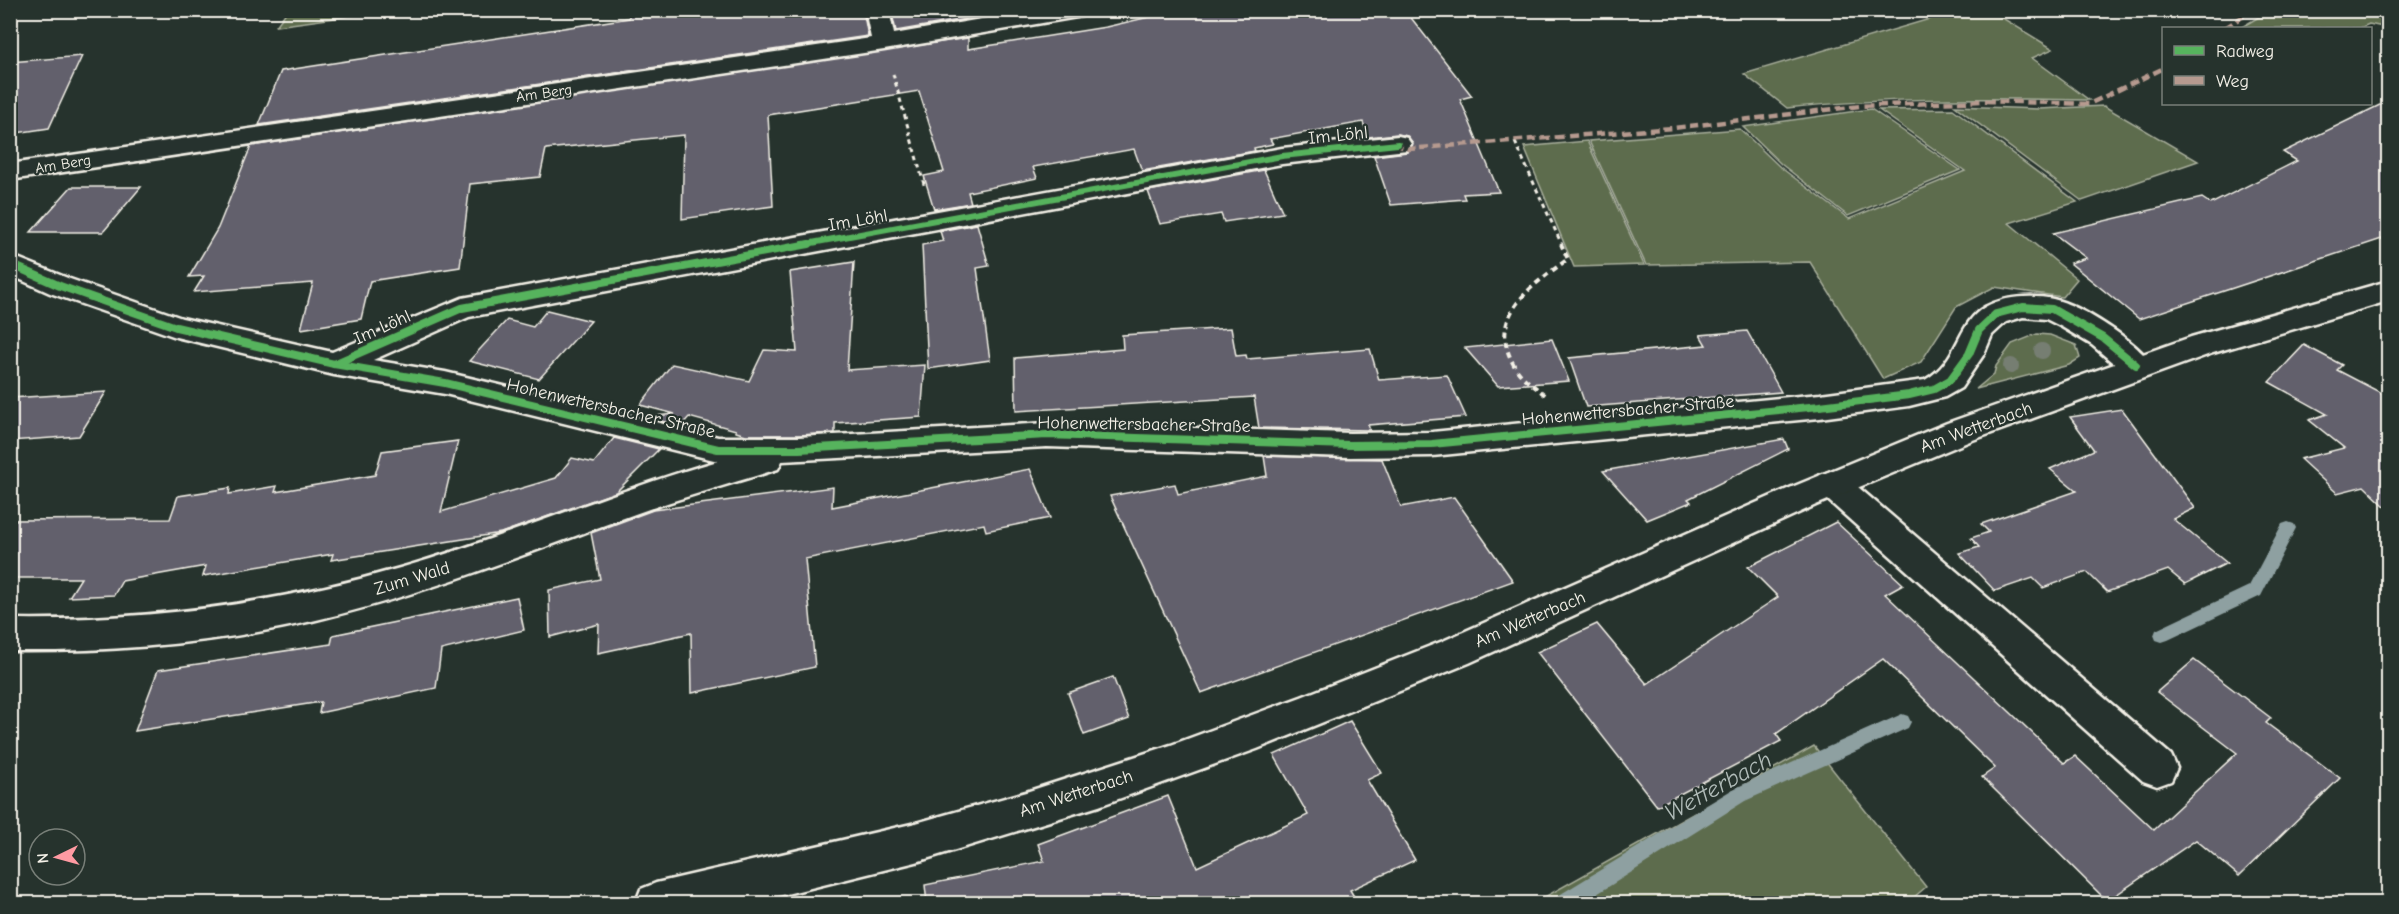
<svg xmlns="http://www.w3.org/2000/svg" width="2399" height="914" font-family="'Comic Neue',sans-serif">
<style>
.green{fill:#5d6c4e;stroke:#a8ae9b;stroke-width:1.5}
.lines{fill:none;stroke-linecap:round;stroke-linejoin:round}
.stream{fill:#8ea0a1;fill-rule:evenodd}
.building{fill:#62606c;stroke:#f4f1e8;stroke-width:1.5}
.minor-casing{stroke:#f4f1e8;stroke-width:5}
.major-casing{stroke:#f4f1e8;stroke-width:5}
.path-far1{stroke:#f4f1e8;stroke-width:3;stroke-dasharray:4.5 4;stroke-linecap:butt}
.path{stroke:#f4f1e8;stroke-width:4;stroke-dasharray:6 4.5;stroke-linecap:butt}
.minor{fill:#26332d;fill-rule:evenodd}
.major{fill:#26332d;fill-rule:evenodd}
.quiet{stroke:#b69a8f;stroke-width:4.5;stroke-dasharray:9 4.5;stroke-linecap:butt}
.cycleway-far1-casing{stroke:#26332d;stroke-width:9}
.cycleway-casing{stroke:#26332d;stroke-width:11}
.cycleway-far1{stroke:#56b35d;stroke-width:6}
.cycleway{stroke:#56b35d;stroke-width:8}
.tree{fill:#767e72}
.labels{text-anchor:middle;stroke-width:4.5;stroke-linejoin:round;paint-order:stroke}
.far-street-label{font-size:15px;fill:#f4f1e8;stroke:#26332d}
.street-label{font-size:18px;fill:#f4f1e8;stroke:#26332d}
.near-water-label{font-size:24px;font-style:italic;fill:#b0bbb8;stroke:#26332d}
</style>
<rect width="100%" height="100%" fill="#26332d"/>
<filter id="ink" filterUnits="userSpaceOnUse"><feTurbulence type="fractalNoise" baseFrequency=".0167" numOctaves="2"/><feDisplacementMap in="SourceGraphic" scale="12" xChannelSelector="R" yChannelSelector="G"/><feConvolveMatrix kernelMatrix="1 2 1 2 8 2 1 2 1" color-interpolation-filters="sRGB"/></filter>
<g filter="url(#ink)">
<g class="green">
<path d="M 1960,10 L 1991,11 L 2053,49 L 2032,58 L 2089,100 C 1988,98 1888,97 1787,108 L 1744,74 Z"/>
<polygon points="287,11 287,10 387,11 276,26"/>
<polygon points="2269,11 2388,11 2388,28 2369,24 2360,28 2240,28"/>
<polygon points="1955,106 2039,109 2104,106 2198,161 2082,201"/>
<polygon points="1871,109 1960,170 1848,216 1781,164 1743,127"/>
<polygon points="1953,109 2077,202 2009,223 2077,279 2062,297 1994,287 1956,307 1921,362 1883,379 1810,262 1646,265 1589,141 1740,129 1780,167 1849,219 1965,171 1879,110"/>
<polygon points="1587,141 1644,265 1574,267 1524,147"/>
<polygon points="2037,334 2050,335 2076,345 2080,358 2069,365 1976,389 1994,374 1996,366 2012,344"/>
<polygon points="1814,746 1926,887 1907,903 1534,903"/>
</g>
<g class="lines">
<g class="stream">
<polygon points="2288,522 2294,524 2296,528 2261,596 2168,640 2162,642 2156,640 2154,635 2156,630 2249,586 2282,524"/>
<polygon points="1902,714 1908,716 1911,722 1908,728 1745,801 1581,904 1554,904 1556,897 1733,789"/>
</g>
</g>
<g class="building">
<polygon points="629,10 863,10 868,36 259,125 281,71 629,18"/>
<polygon points="891,10 966,10 966,19 896,31"/>
<polygon points="1179,10 1405,10 1472,96 1460,99 1499,192 1463,194 1465,199 1391,205 1374,156 1407,152 1413,143 1407,136 1398,134 1368,137 1363,122 1270,139 1273,144 1254,148 1255,151 1142,171 1134,149 1033,167 1037,178 968,192 971,203 934,209 924,176 944,172 919,91 768,115 773,206 682,219 684,135 546,149 540,177 470,184 460,267 370,281 361,319 301,329 313,283 194,292 204,276 189,277 218,228 251,146 968,38 968,49 1106,27"/>
<polygon points="82,56 49,128 10,134 10,62"/>
<polygon points="2388,101 2388,237 2139,319 2070,263 2086,258 2053,233 2202,198 2211,204 2297,161 2283,152"/>
<polygon points="1264,170 1283,213 1224,222 1221,214 1160,224 1148,191"/>
<polygon points="71,187 141,187 103,232 31,232"/>
<polygon points="977,224 989,266 977,268 990,360 928,369 922,245 943,241 940,231"/>
<polygon points="854,262 847,370 925,365 921,417 835,423 835,433 799,435 746,435 736,432 736,430 689,417 681,426 645,417 675,414 640,405 672,364 749,381 764,350 797,352 790,272"/>
<polygon points="547,310 591,321 539,379 469,361 507,320 533,327"/>
<polygon points="1231,328 1236,356 1246,355 1247,359 1370,349 1379,380 1447,375 1466,417 1368,425 1370,430 1259,428 1254,397 1016,411 1015,358 1123,349 1122,335"/>
<polygon points="1747,331 1781,392 1586,407 1569,358 1706,345 1700,335"/>
<polygon points="1552,339 1569,381 1498,386 1465,348"/>
<polygon points="2304,345 2342,365 2337,370 2383,394 2388,392 2388,509 2364,486 2337,493 2300,459 2344,448 2309,420 2327,414 2269,382"/>
<polygon points="106,392 79,436 10,441 10,398"/>
<polygon points="2122,409 2195,508 2173,519 2227,563 2185,584 2168,570 2107,592 2087,572 2043,588 2033,578 1995,591 1959,553 1979,547 1971,538 1989,532 1981,524 2077,491 2050,469 2094,450 2070,417"/>
<polygon points="614,438 659,449 616,492 501,533 331,560 333,554 203,576 206,566 122,581 114,595 69,597 81,578 10,578 10,520 170,519 178,496 230,488 229,494 277,486 275,492 375,475 382,451 458,441 441,512 556,478 572,458 594,463"/>
<polygon points="1784,439 1788,449 1688,499 1691,502 1647,520 1603,471"/>
<polygon points="1264,456 1382,459 1401,507 1454,497 1513,581 1201,693 1110,496 1175,484 1178,494 1267,476"/>
<polygon points="1030,469 1050,518 986,531 984,524 805,559 815,667 692,693 691,633 598,653 599,624 550,637 549,590 600,579 591,533 653,510 833,487 832,507"/>
<polygon points="1836,522 1903,584 1885,594 2064,763 2075,756 2154,830 2237,753 2157,692 2194,660 2271,718 2266,723 2340,778 2239,876 2196,840 2107,901 1982,777 1995,768 1883,659 1776,734 1781,741 1657,806 1537,652 1597,624 1647,684 1778,597 1748,567"/>
<polygon points="517,597 524,630 441,650 436,688 319,713 321,702 135,731 158,670 331,644 333,635"/>
<polygon points="1113,677 1129,719 1084,735 1068,693"/>
<polygon points="1350,721 1382,773 1367,780 1415,860 1350,890 1358,903 927,903 925,885 1044,861 1038,844 1168,796 1197,867 1308,815 1274,755"/>
</g>
<g class="lines">
<defs>
<g id="minor">
<polygon points="865,10 889,10 894,34 1033,10 1088,10 1085,15 1077,17 884,50 10,180 10,164 871,38"/>
<path d="M 1398,136 L 1407,138 L 1411,144 L 1407,150 L 1282,164 L 469,317 L 373,360 L 445,372 L 718,437 L 799,437 L 1047,423 L 1350,433 L 1432,432 L 1820,394 L 1925,380 C 1959,361 1957,323 1985,307 C 2004,296 2033,295 2053,299 C 2080,305 2138,342 2152,365 L 2147,373 L 2136,376 L 2125,373 L 2092,345 L 2062,327 L 2046,319 L 2023,317 L 2006,322 L 1992,335 L 1984,354 L 1961,388 L 1945,397 L 1909,406 L 1820,418 L 1432,456 L 1350,457 L 1047,447 L 782,461 L 778,469 C 730,484 682,497 635,514 C 528,553 423,595 312,621 C 213,644 112,652 10,651 L 10,619 C 143,621 272,605 400,568 C 507,537 610,492 718,461 L 445,394 L 334,375 L 176,337 L 50,293 L 10,275 L 10,255 L 70,279 L 182,318 L 332,352 L 462,298 L 1282,148 Z"/>
<polygon points="1832,471 1844,475 2171,755 2177,768 2171,781 2157,786 2143,781 1820,493 1815,484 1820,475"/>
</g>
<polygon id="major" points="2388,281 2388,301 2213,353 1970,441 1816,505 1469,663 1257,749 1099,806 916,862 746,904 635,904 641,889 656,883 916,823 1026,792 1171,745 1301,697 1443,641 1792,487 1947,423 2191,337"/>
</defs>
<use href="#minor" class="minor-casing"/>
<use href="#major" class="major-casing"/>
<g class="path-far1">
<polyline points="893,74 925,188"/>
<polyline points="1515,142 1562,245"/>
</g>
<path class="path" d="M 1545,395 C 1536,387 1524,380 1517,370 C 1483,318 1530,287 1568,259 L 1561,244"/>
<use href="#minor" class="minor"/>
<use href="#major" class="major"/>
<g class="quiet">
<polyline points="2225,28 2253,10"/>
<polyline points="1394,144 1408,149 1673,128 1860,106 1983,101 2089,104 2164,68"/>
</g>
<defs>
<polyline id="cycleway-far1" points="801,245 1282,156 1398,144"/>
<g id="cycleway">
<polyline points="10,264 60,286 176,327 334,364 445,383 718,449 799,449 1047,435 1350,445 1432,444 1820,406 1909,395 1934,389 1950,380 1969,354 1979,330 1996,314 2023,307 2052,309 2103,338 2136,365"/>
<polyline points="334,364 462,308 809,244"/>
</g>
</defs>
<use href="#cycleway-far1" class="cycleway-far1-casing"/>
<use href="#cycleway" class="cycleway-casing"/>
<use href="#cycleway-far1" class="cycleway-far1"/>
<use href="#cycleway" class="cycleway"/>
</g>
<g class="tree">
<circle cx="2042" cy="351" r="8"/>
<circle cx="2011" cy="366" r="8"/>
</g>
</g>
<g class="labels">
<g class="far-street-label">
<text transform="translate(544 93) rotate(-8)" y="5">Am Berg</text>
<text transform="translate(63 164) rotate(-9)" y="5">Am Berg</text>
</g>
<g class="street-label">
<text transform="translate(1338 135) rotate(-6)" y="6">Im Löhl</text>
<text transform="translate(858 220) rotate(-10)" y="6">Im Löhl</text>
<text transform="translate(382 327) rotate(-24)" y="6">Im Löhl</text>
<text transform="translate(611 408) rotate(13)" y="6">Hohenwettersbacher Straße</text>
<text transform="translate(1628 410) rotate(-5)" y="6">Hohenwettersbacher Straße</text>
<text transform="translate(1144 424) rotate(1)" y="6">Hohenwettersbacher Straße</text>
<text transform="translate(1976 427) rotate(-20)" y="6">Am Wetterbach</text>
<text transform="translate(412 578) rotate(-17)" y="6">Zum Wald</text>
<text transform="translate(1530 619) rotate(-23)" y="6">Am Wetterbach</text>
<text transform="translate(1076 793) rotate(-18)" y="6">Am Wetterbach</text>
</g>
<g class="near-water-label">
<text transform="translate(1718 786) rotate(-29)" y="8">Wetterbach</text>
</g>
</g>
<rect width="2399" height="914" fill="none" stroke="#26332d" stroke-width="36"/>
<rect x="18" y="18" width="2363" height="878" fill="none" stroke="#f4f1e8" stroke-width="2" filter="url(#ink)"/>
<rect x="2162" y="27" width="210" height="78" fill="#26332d" stroke="#787f78" stroke-width="1.5"/>
<rect x="2174" y="46" width="30" height="9" fill="#56b35d" stroke="#787f78" stroke-width="1.5"/>
<text x="2216" y="57" font-size="18" fill="#f4f1e8">Radweg</text>
<rect x="2174" y="76" width="30" height="9" fill="#b69a8f" stroke="#787f78" stroke-width="1.5"/>
<text x="2216" y="87" font-size="18" fill="#f4f1e8">Weg</text>
<g transform="translate(57 857) rotate(265)"><circle r="28" fill="#26332d" stroke="#787f78" stroke-width="1.5"/>
<path d="M0-4.5L10 22L0 15L-10 22Z" fill="#ff9aa2"/>
<text y="-9" font-size="16" font-weight="bold" text-anchor="middle" fill="#f4f1e8">N</text>
</g>
</svg>
